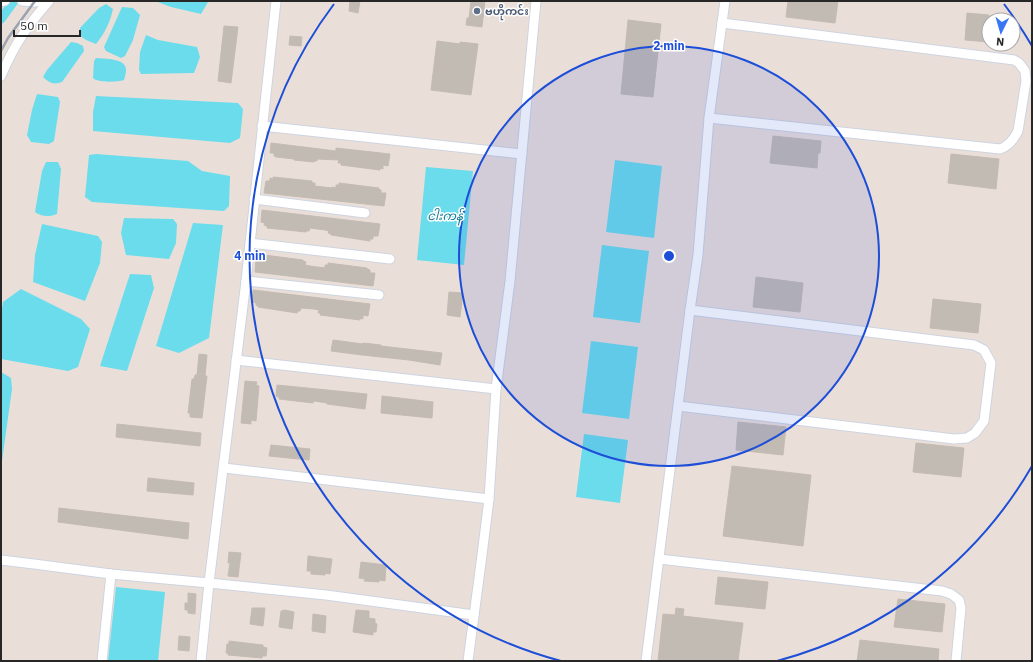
<svg xmlns="http://www.w3.org/2000/svg" width="1033" height="662" font-family="'IBM Plex Sans','Noto Sans Myanmar',sans-serif">
<style>
.water{fill:#6adcec}
.lines{fill:none;stroke-linecap:round;stroke-linejoin:round}
.canal{stroke:#6adcec;stroke-width:9}
.building{fill:#c2bbb4;stroke:#c4bbb2}
.street-casing{stroke:#cdd4e0;stroke-width:11}
.street{stroke:#fff;stroke-width:9}
.rail{stroke:#9ba2b1;stroke-width:2.5}
.ring{fill:none;stroke:#1d4ed8;stroke-width:2}
.service-dot{fill:#5c6f8a;stroke:#fff;stroke-width:1.5}
.labels{text-anchor:middle;stroke-width:3;stroke-linejoin:round;paint-order:stroke}
.service-label{font-size:11px;font-weight:bold;fill:#4e5e75;stroke:#fff;text-anchor:start}
.water-label{font-size:12px;font-style:italic;fill:#0f7893;stroke:#fff}
.centre{fill:#1d4ed8;stroke:#fff;stroke-width:2}
.ring-label{font-size:12px;text-anchor:middle;font-weight:bold;fill:#1d4ed8;stroke:#fff;stroke-width:3;stroke-linejoin:round;paint-order:stroke}
</style>
<rect width="100%" height="100%" fill="#eadfd8"/>
<g class="water">
<polygon points="155,1 208,1 208,2 201,14 171,7"/>
<path d="M 106,4 L 113,9 C 110,22 105,33 96,44 L 86,40 L 79,35 L 80,28 L 99,8 Z"/>
<polygon points="122,7 133,8 140,15 133,40 125,56 121,58 106,51 104,47"/>
<polygon points="146,35 158,40 197,47 200,57 194,73 141,74 139,70 140,52"/>
<path d="M 71,42 L 77,43 L 83,46 L 84,51 L 62,82 C 54,85 49,83 43,77 L 47,70 Z"/>
<path d="M 96,58 C 106,59 126,58 126,70 C 126,73 125,77 124,80 C 117,82 98,83 93,78 L 94,61 Z"/>
<polygon points="37,94 58,97 60,102 54,141 49,144 31,142 27,135 32,110"/>
<polygon points="96,96 238,103 243,109 240,138 230,143 93,131 93,112"/>
<polygon points="96,154 188,161 202,171 230,176 229,206 224,211 92,202 85,197 89,155"/>
<polygon points="615,160 662,166 654,238 606,232"/>
<path d="M 46,162 L 58,162 L 61,169 L 57,214 C 50,217 41,217 35,212 L 42,171 Z"/>
<polygon points="426,167 473,171 464,265 417,260"/>
<polygon points="124,218 173,219 177,224 176,243 169,259 126,255 121,233"/>
<polygon points="193,223 223,225 209,338 179,353 156,346"/>
<polygon points="42,224 98,236 102,242 100,263 85,301 33,282 35,255"/>
<polygon points="602,245 649,251 640,323 593,317"/>
<polygon points="130,274 151,275 154,288 127,371 100,366"/>
<polygon points="21,289 81,319 90,329 78,367 68,371 1,359 1,315 3,302"/>
<polygon points="591,341 638,347 629,419 582,413"/>
<polygon points="1,372 11,378 12,389 1,468"/>
<polygon points="584,434 628,440 620,503 576,497"/>
<polygon points="116,587 165,592 158,661 108,661"/>
</g>
<g class="lines">
<polyline class="canal" points="1,19 14,1"/>
</g>
<g class="building">
<polygon points="350,1 360,1 358,13 349,11"/>
<polygon points="471,1 485,1 482,27 466,25 467,18 469,18"/>
<polygon points="788,1 838,1 835,23 786,17"/>
<polygon points="967,13 989,15 989,42 965,40"/>
<polygon points="628,20 661,24 653,97 621,94"/>
<polygon points="224,26 238,27 231,83 218,81"/>
<polygon points="290,36 302,37 301,46 289,45"/>
<polygon points="437,41 460,44 460,42 478,44 471,95 431,90"/>
<polygon points="773,136 821,141 820,153 818,153 817,168 770,163"/>
<polygon points="271,143 336,151 336,148 390,154 388,166 383,165 383,169 380,168 380,170 341,165 341,163 338,163 339,160 317,159 317,161 314,161 314,162 294,160 294,159 276,157 274,156 274,153 270,153"/>
<polygon points="951,154 999,159 996,189 948,183"/>
<polygon points="273,177 312,181 312,183 315,183 315,186 332,188 332,187 336,188 336,185 339,185 339,183 379,188 378,189 381,190 381,193 386,193 384,206 264,193 266,181 270,181 270,178 273,179"/>
<polygon points="262,210 380,224 378,236 373,236 373,239 370,239 370,241 331,235 331,234 328,233 329,231 325,230 310,228 309,231 306,231 306,232 267,228 267,226 264,225 265,223 261,222"/>
<polygon points="264,255 303,260 303,261 306,262 305,265 310,266 325,268 325,265 328,265 328,263 367,268 367,269 370,270 370,273 375,273 373,286 255,272 256,259 261,260 261,257 263,257"/>
<polygon points="756,277 803,283 800,312 753,307"/>
<polygon points="253,290 370,304 368,316 363,315 363,319 360,318 360,320 320,315 321,313 318,313 319,310 314,309 301,308 300,311 298,311 297,313 258,307 258,306 256,305 256,303 252,302"/>
<polygon points="449,292 463,293 460,317 447,315"/>
<polygon points="933,299 981,304 978,333 930,328"/>
<polygon points="333,340 363,344 363,343 381,345 381,346 442,353 440,365 409,360 362,355 331,351"/>
<polygon points="199,354 207,355 205,376 207,376 202,418 190,417 190,413 188,413 192,379 194,379 195,375 197,375"/>
<polygon points="245,381 257,382 256,385 259,386 256,421 251,420 251,424 241,423"/>
<polygon points="277,385 367,394 365,409 327,404 327,403 314,401 313,403 279,399 279,397 276,396"/>
<polygon points="382,396 433,402 432,418 381,413"/>
<polygon points="738,422 786,427 783,455 736,450"/>
<polygon points="117,424 201,433 200,446 116,437"/>
<polygon points="916,443 964,448 961,477 913,472"/>
<polygon points="271,445 310,449 309,460 269,456"/>
<polygon points="732,466 811,475 803,546 723,536"/>
<polygon points="148,478 194,483 193,495 147,491"/>
<polygon points="59,508 189,523 188,539 58,522"/>
<polygon points="229,552 241,553 238,577 228,576 230,563 228,563"/>
<polygon points="308,556 332,559 330,574 325,573 325,575 311,574 311,571 307,571"/>
<polygon points="361,562 386,565 385,581 379,580 379,582 364,581 365,579 359,578"/>
<polygon points="718,577 768,582 765,609 715,604"/>
<polygon points="188,593 196,594 195,614 188,613 188,610 185,610 185,603 188,603"/>
<polygon points="898,599 945,604 942,632 894,627"/>
<polygon points="252,608 265,608 263,626 250,624"/>
<polygon points="676,608 684,609 683,616 743,623 738,661 658,661 663,614 675,615"/>
<polygon points="285,610 294,612 292,629 279,627 281,611"/>
<polygon points="356,610 369,611 369,618 375,619 375,623 377,624 376,632 373,632 373,635 353,632"/>
<polygon points="313,614 326,616 325,633 312,631"/>
<polygon points="179,636 190,637 189,651 178,650"/>
<polygon points="860,640 939,649 938,661 857,661"/>
<polygon points="229,641 263,645 263,647 267,648 266,656 262,656 262,658 228,655 228,653 226,653 227,644 229,644"/>
</g>
<g class="lines">
<defs>
<g id="street">
<polyline points="22,1 34,2 48,1"/>
<polyline points="1,2 5,1"/>
<path d="M 1,76 C 14,45 27,26 49,1"/>
<path d="M 709,118 L 1000,149 C 1009,146 1014,139 1018,131 L 1026,81 L 1025,71 L 1019,63 L 1014,60 L 722,23"/>
<polyline points="262,126 522,154"/>
<polyline points="254,199 365,213"/>
<polyline points="250,243 390,259"/>
<polyline points="246,281 379,295"/>
<polyline points="236,360 496,389"/>
<polyline points="678,406 954,439 967,438 975,433 984,421 991,363 984,350 974,345 690,310"/>
<polyline points="224,468 489,499"/>
<polyline points="659,559 942,591 951,594 959,600 961,608 956,661"/>
<polyline points="1,560 34,564 111,574 209,583 326,595 474,615"/>
<polyline points="102,661 111,574"/>
<polyline points="201,661 209,583 246,281 276,1"/>
<polyline points="468,661 482,555 489,499 496,389 510,281 536,1"/>
<polyline points="646,661 690,310 698,255 709,118 725,1"/>
</g>
</defs>
<use href="#street" class="street-casing"/>
<use href="#street" class="street"/>
<polyline class="rail" points="1,51 8,38 35,1"/>
</g>
<circle cx="669" cy="256" r="210" fill="#1d4ed8" fill-opacity=".12"/>
<g class="ring">
<circle cx="669" cy="256" r="210"/>
<path d="M1032 466A419 419 0 0 1 777 661M561 661A419 419 0 0 1 334 4M1004 4A419 419 0 0 1 1032 46"/>
</g>
<circle class="service-dot" cx="477" cy="11" r="4"/>
<g class="labels">
<g class="service-label">
<text x="485" y="15">ဗဟိုကင်း</text>
</g>
<g class="water-label">
<text x="445" y="220">ငါးကန်</text>
</g>
</g>
<circle cx="669" cy="256" r="6" class="centre"/>
<g class="ring-label">
<text x="669" y="50">2 min</text>
<text x="250" y="260">4 min</text>
</g>
<rect width="1033" height="662" fill="none" stroke="#272727" stroke-width="4"/>
<g transform="translate(1001 32) rotate(185)"><circle r="19" fill="#ffffff" stroke="#a9a9a9"/>
<path d="M0-3L7 15L0 10L-7 15Z" fill="#3777f7"/>
<text y="-6" font-size="11" font-weight="bold" text-anchor="middle" fill="#272727">N</text>
</g>
<path d="M14 30v6h66v-6" fill="none" stroke="#272727" stroke-width="2"/>
<text x="20" y="30" font-size="12" fill="#272727" stroke="#ffffff" stroke-width="3" paint-order="stroke">50 m</text>
</svg>
